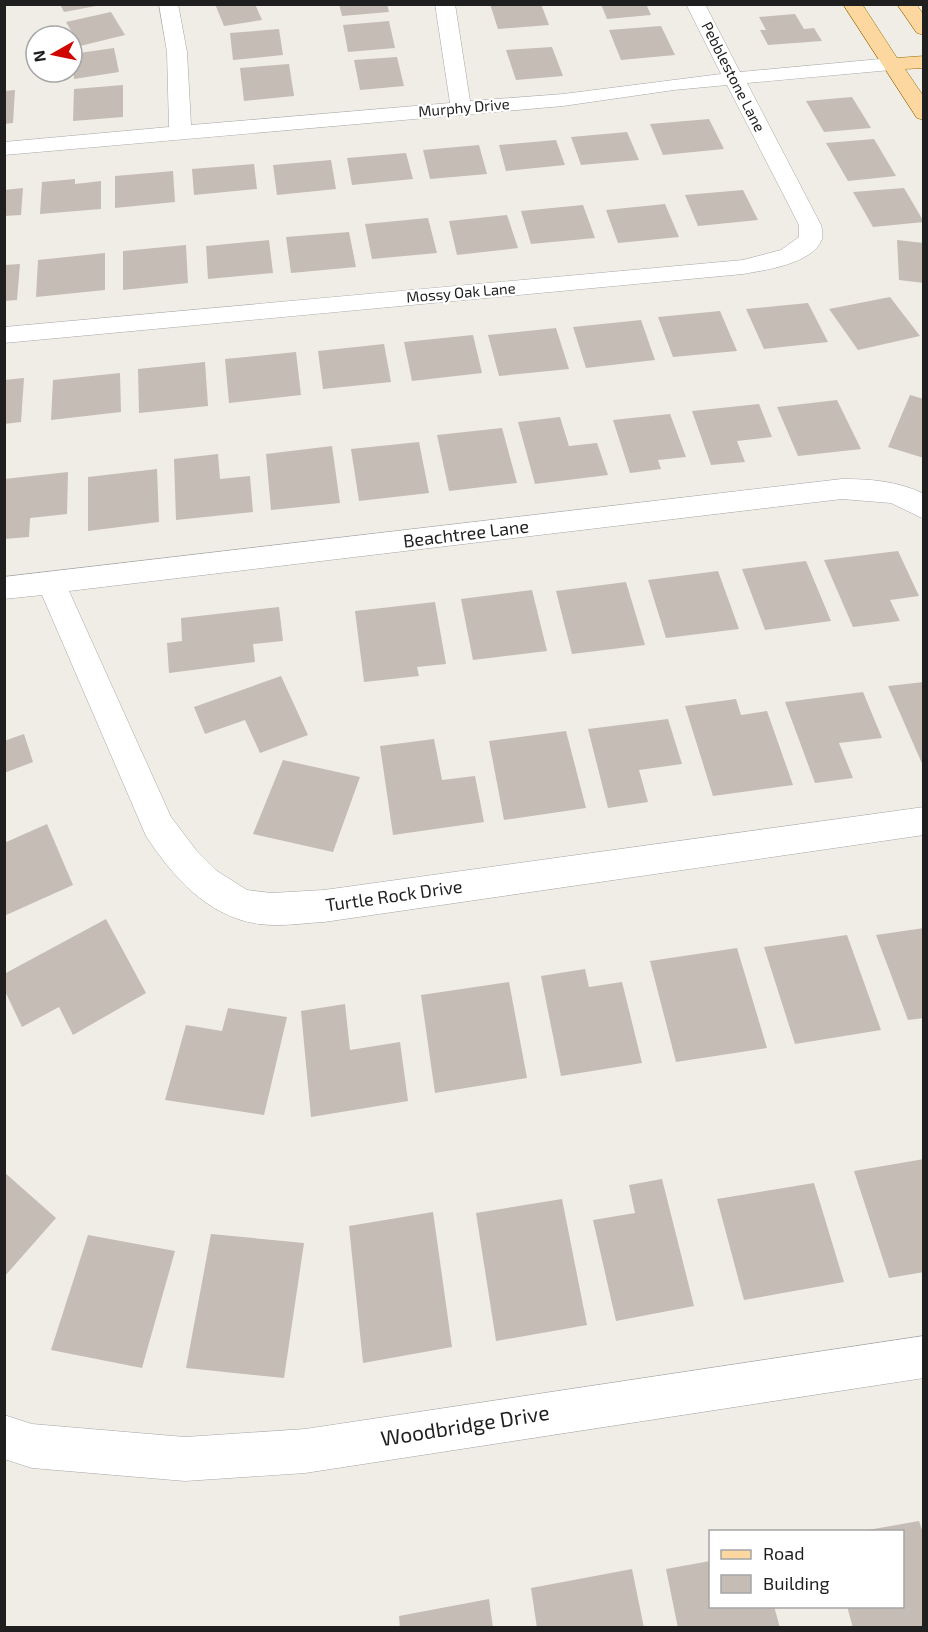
<svg xmlns="http://www.w3.org/2000/svg" width="928" height="1632" font-family="'Exo 2',sans-serif">
<style>
.building{fill:#c5bcb5}
.lines{fill:none;stroke-linecap:round;stroke-linejoin:round}
.minor-casing{stroke:#a6a6a6;stroke-width:1}
.major-casing{stroke:#9b6d00;stroke-width:1}
.minor{fill:#fff;fill-rule:evenodd}
.major{fill:#fcd79f;fill-rule:evenodd}
.labels{text-anchor:middle;stroke-width:4.5;stroke-linejoin:round;paint-order:stroke}
.far-street-label{font-size:15px;fill:#1f1f1f;stroke:#fff}
.street-label{font-size:18px;fill:#1f1f1f;stroke:#fff}
.near-street-label{font-size:21px;fill:#1f1f1f;stroke:#fff}
</style>
<rect width="100%" height="100%" fill="#f0ede6"/>
<g class="building">
<polygon points="60,4 96,4 96,6 64,12"/>
<polygon points="215,4 255,4 262,20 224,26"/>
<polygon points="339,4 387,4 389,12 342,16"/>
<polygon points="490,4 541,4 549,25 498,29"/>
<polygon points="601,4 646,4 651,15 607,19"/>
<polygon points="111,12 125,35 80,46 66,22"/>
<polygon points="795,14 804,29 814,28 822,41 768,45 760,30 766,30 759,17"/>
<polygon points="389,21 395,48 348,52 343,25"/>
<polygon points="661,26 675,55 621,60 609,30"/>
<polygon points="279,29 283,55 233,60 230,33"/>
<polygon points="552,47 563,76 516,80 506,50"/>
<polygon points="114,48 119,72 74,79 72,54"/>
<polygon points="397,57 404,86 360,90 354,60"/>
<polygon points="289,64 294,96 244,101 240,68"/>
<polygon points="123,85 123,117 73,121 74,89"/>
<polygon points="15,90 13,123 4,124 4,91"/>
<polygon points="852,97 871,128 824,132 806,101"/>
<polygon points="709,119 724,149 663,155 650,124"/>
<polygon points="627,132 639,160 581,165 571,137"/>
<polygon points="874,139 896,176 848,181 826,143"/>
<polygon points="556,140 565,165 506,171 499,145"/>
<polygon points="479,145 487,174 430,179 423,150"/>
<polygon points="406,153 413,179 352,185 347,158"/>
<polygon points="331,160 336,189 277,195 273,165"/>
<polygon points="254,164 257,189 194,195 192,169"/>
<polygon points="173,171 175,202 115,208 115,176"/>
<polygon points="75,179 75,184 101,181 101,209 40,214 42,182"/>
<polygon points="23,188 21,215 4,216 4,190"/>
<polygon points="904,188 924,222 873,227 853,192"/>
<polygon points="743,190 758,220 698,226 685,195"/>
<polygon points="665,204 679,237 618,243 606,210"/>
<polygon points="583,205 595,238 531,244 521,211"/>
<polygon points="507,215 518,248 457,255 449,221"/>
<polygon points="428,218 437,253 372,259 365,224"/>
<polygon points="349,232 356,267 291,273 286,237"/>
<polygon points="269,240 273,273 208,279 206,246"/>
<polygon points="897,240 924,243 924,283 899,280"/>
<polygon points="186,245 188,283 123,290 123,251"/>
<polygon points="105,253 105,290 36,297 38,260"/>
<polygon points="20,264 17,300 4,301 4,265"/>
<polygon points="890,297 920,336 858,350 829,309"/>
<polygon points="808,303 828,342 764,349 746,309"/>
<polygon points="720,311 737,351 673,357 658,317"/>
<polygon points="641,320 655,360 586,368 573,327"/>
<polygon points="556,328 569,369 499,376 488,335"/>
<polygon points="473,335 482,373 412,381 404,342"/>
<polygon points="384,344 391,382 323,389 318,351"/>
<polygon points="296,352 301,395 229,403 225,359"/>
<polygon points="205,362 208,406 139,413 138,369"/>
<polygon points="120,373 121,412 51,420 53,380"/>
<polygon points="24,378 21,422 4,424 4,380"/>
<polygon points="910,395 924,399 924,458 888,447"/>
<polygon points="837,400 861,449 798,456 777,407"/>
<polygon points="759,404 772,437 737,441 745,462 711,465 692,411"/>
<polygon points="670,414 686,457 658,460 661,469 630,473 613,420"/>
<polygon points="560,417 569,446 597,443 608,475 535,484 518,422"/>
<polygon points="502,428 517,483 449,491 437,435"/>
<polygon points="419,442 429,493 359,501 351,449"/>
<polygon points="332,446 340,503 271,510 266,454"/>
<polygon points="218,454 220,479 250,476 253,512 176,520 174,459"/>
<polygon points="157,469 159,522 88,531 88,477"/>
<polygon points="68,472 67,514 30,518 29,537 4,539 4,479"/>
<polygon points="898,551 919,596 890,600 900,621 853,627 824,560"/>
<polygon points="806,561 831,621 765,630 742,569"/>
<polygon points="718,571 739,629 666,638 648,580"/>
<polygon points="626,582 645,645 572,654 556,591"/>
<polygon points="532,590 547,651 473,660 461,599"/>
<polygon points="435,602 446,664 417,667 419,676 364,682 355,611"/>
<polygon points="279,607 283,641 253,644 255,662 169,673 167,643 182,641 181,618"/>
<polygon points="281,676 308,735 260,753 245,720 205,734 194,707"/>
<polygon points="924,682 924,768 888,686"/>
<polygon points="863,692 882,738 839,743 853,778 815,783 785,702"/>
<polygon points="736,699 741,715 767,711 793,785 713,796 685,706"/>
<polygon points="668,719 682,764 639,770 648,802 608,808 588,729"/>
<polygon points="566,731 586,808 504,820 489,741"/>
<polygon points="24,734 33,762 4,773 4,741"/>
<polygon points="434,739 442,780 475,776 484,822 393,835 380,746"/>
<polygon points="283,760 360,777 333,852 253,834"/>
<polygon points="47,824 73,885 4,916 4,843"/>
<polygon points="106,919 146,993 73,1035 59,1007 22,1027 4,989 4,974"/>
<polygon points="924,928 924,1018 908,1020 876,935"/>
<polygon points="847,935 881,1030 795,1044 764,947"/>
<polygon points="737,948 767,1048 676,1062 650,961"/>
<polygon points="585,969 589,987 622,982 642,1063 561,1076 541,976"/>
<polygon points="509,982 527,1078 435,1093 421,995"/>
<polygon points="345,1004 350,1050 400,1042 408,1101 311,1117 301,1011"/>
<polygon points="228,1008 287,1017 264,1115 165,1100 186,1025 222,1031"/>
<polygon points="924,1159 924,1272 889,1278 854,1171"/>
<polygon points="4,1172 56,1218 4,1277"/>
<polygon points="662,1179 694,1306 616,1321 593,1220 635,1213 629,1185"/>
<polygon points="814,1183 844,1282 744,1300 717,1199"/>
<polygon points="562,1199 587,1325 496,1341 476,1213"/>
<polygon points="433,1212 452,1347 363,1363 349,1226"/>
<polygon points="211,1234 304,1243 284,1378 186,1368"/>
<polygon points="88,1235 175,1251 142,1368 51,1350"/>
<polygon points="919,1521 924,1536 924,1628 853,1628 847,1606 902,1606 902,1532 868,1530"/>
<polygon points="710,1561 710,1606 774,1606 780,1628 678,1628 666,1569"/>
<polygon points="632,1569 644,1628 537,1628 531,1588"/>
<polygon points="489,1599 493,1628 400,1628 399,1616"/>
</g>
<g class="lines">
<defs>
<g id="minor">
<path d="M 159,4 L 178,4 L 187,52 L 191,125 L 450,103 L 435,4 L 455,4 L 470,101 L 563,94 L 721,74 L 686,4 L 705,4 L 740,72 L 891,58 L 898,60 L 901,64 L 898,68 L 891,70 L 747,83 L 821,225 C 822,229 823,235 822,239 C 813,264 765,270 743,274 L 4,343 L 4,327 L 743,260 L 781,250 L 799,237 L 799,225 L 727,85 L 674,90 L 563,106 L 4,155 L 4,142 L 169,127 L 167,52 Z"/>
<path d="M 842,479 C 870,479 898,481 924,494 L 924,519 L 891,503 L 842,499 L 69,591 L 171,817 L 196,850 L 217,871 L 247,890 L 271,893 L 324,890 L 924,807 L 924,835 L 324,922 C 303,923 281,927 259,924 C 208,917 173,877 146,836 L 42,595 L 4,599 L 4,577 Z"/>
<polygon points="924,1336 924,1378 305,1473 185,1481 32,1468 4,1459 4,1415 32,1424 185,1437 305,1429"/>
</g>
<g id="major">
<polygon points="843,4 862,4 897,58 924,56 924,68 905,69 924,97 924,120 917,118"/>
<polygon points="897,4 916,4 924,15 924,35 917,33"/>
</g>
</defs>
<use href="#minor" class="minor-casing"/>
<use href="#major" class="major-casing"/>
<use href="#minor" class="minor"/>
<use href="#major" class="major"/>
</g>
<g class="labels">
<g class="far-street-label">
<text transform="translate(733 77) rotate(63)" y="5">Pebblestone Lane</text>
<text transform="translate(464 108) rotate(-5)" y="5">Murphy Drive</text>
<text transform="translate(461 293) rotate(-5)" y="5">Mossy Oak Lane</text>
</g>
<g class="street-label">
<text transform="translate(466 534) rotate(-7)" y="6">Beachtree Lane</text>
<text transform="translate(394 896) rotate(-8)" y="6">Turtle Rock Drive</text>
</g>
<g class="near-street-label">
<text transform="translate(465 1426) rotate(-9)" y="7">Woodbridge Drive</text>
</g>
</g>
<rect width="928" height="1632" fill="none" stroke="#1f1f1f" stroke-width="12"/>
<rect x="709" y="1530" width="195" height="78" fill="#ffffff" stroke="#a5a5a5" stroke-width="1.5"/>
<rect x="721" y="1550" width="30" height="9" fill="#fcd79f" stroke="#a5a5a5" stroke-width="1.5"/>
<text x="763" y="1560" font-size="18" fill="#1f1f1f">Road</text>
<rect x="721" y="1575" width="30" height="18" fill="#c5bcb5" stroke="#a5a5a5" stroke-width="1.5"/>
<text x="763" y="1590" font-size="18" fill="#1f1f1f">Building</text>
<g transform="translate(54 54) rotate(261)"><circle r="28" fill="#ffffff" stroke="#a5a5a5" stroke-width="1.5"/>
<path d="M0-4.5L10 22L0 15L-10 22Z" fill="#cf0700"/>
<text y="-9" font-size="16" font-weight="bold" text-anchor="middle" fill="#1f1f1f">N</text>
</g>
</svg>
